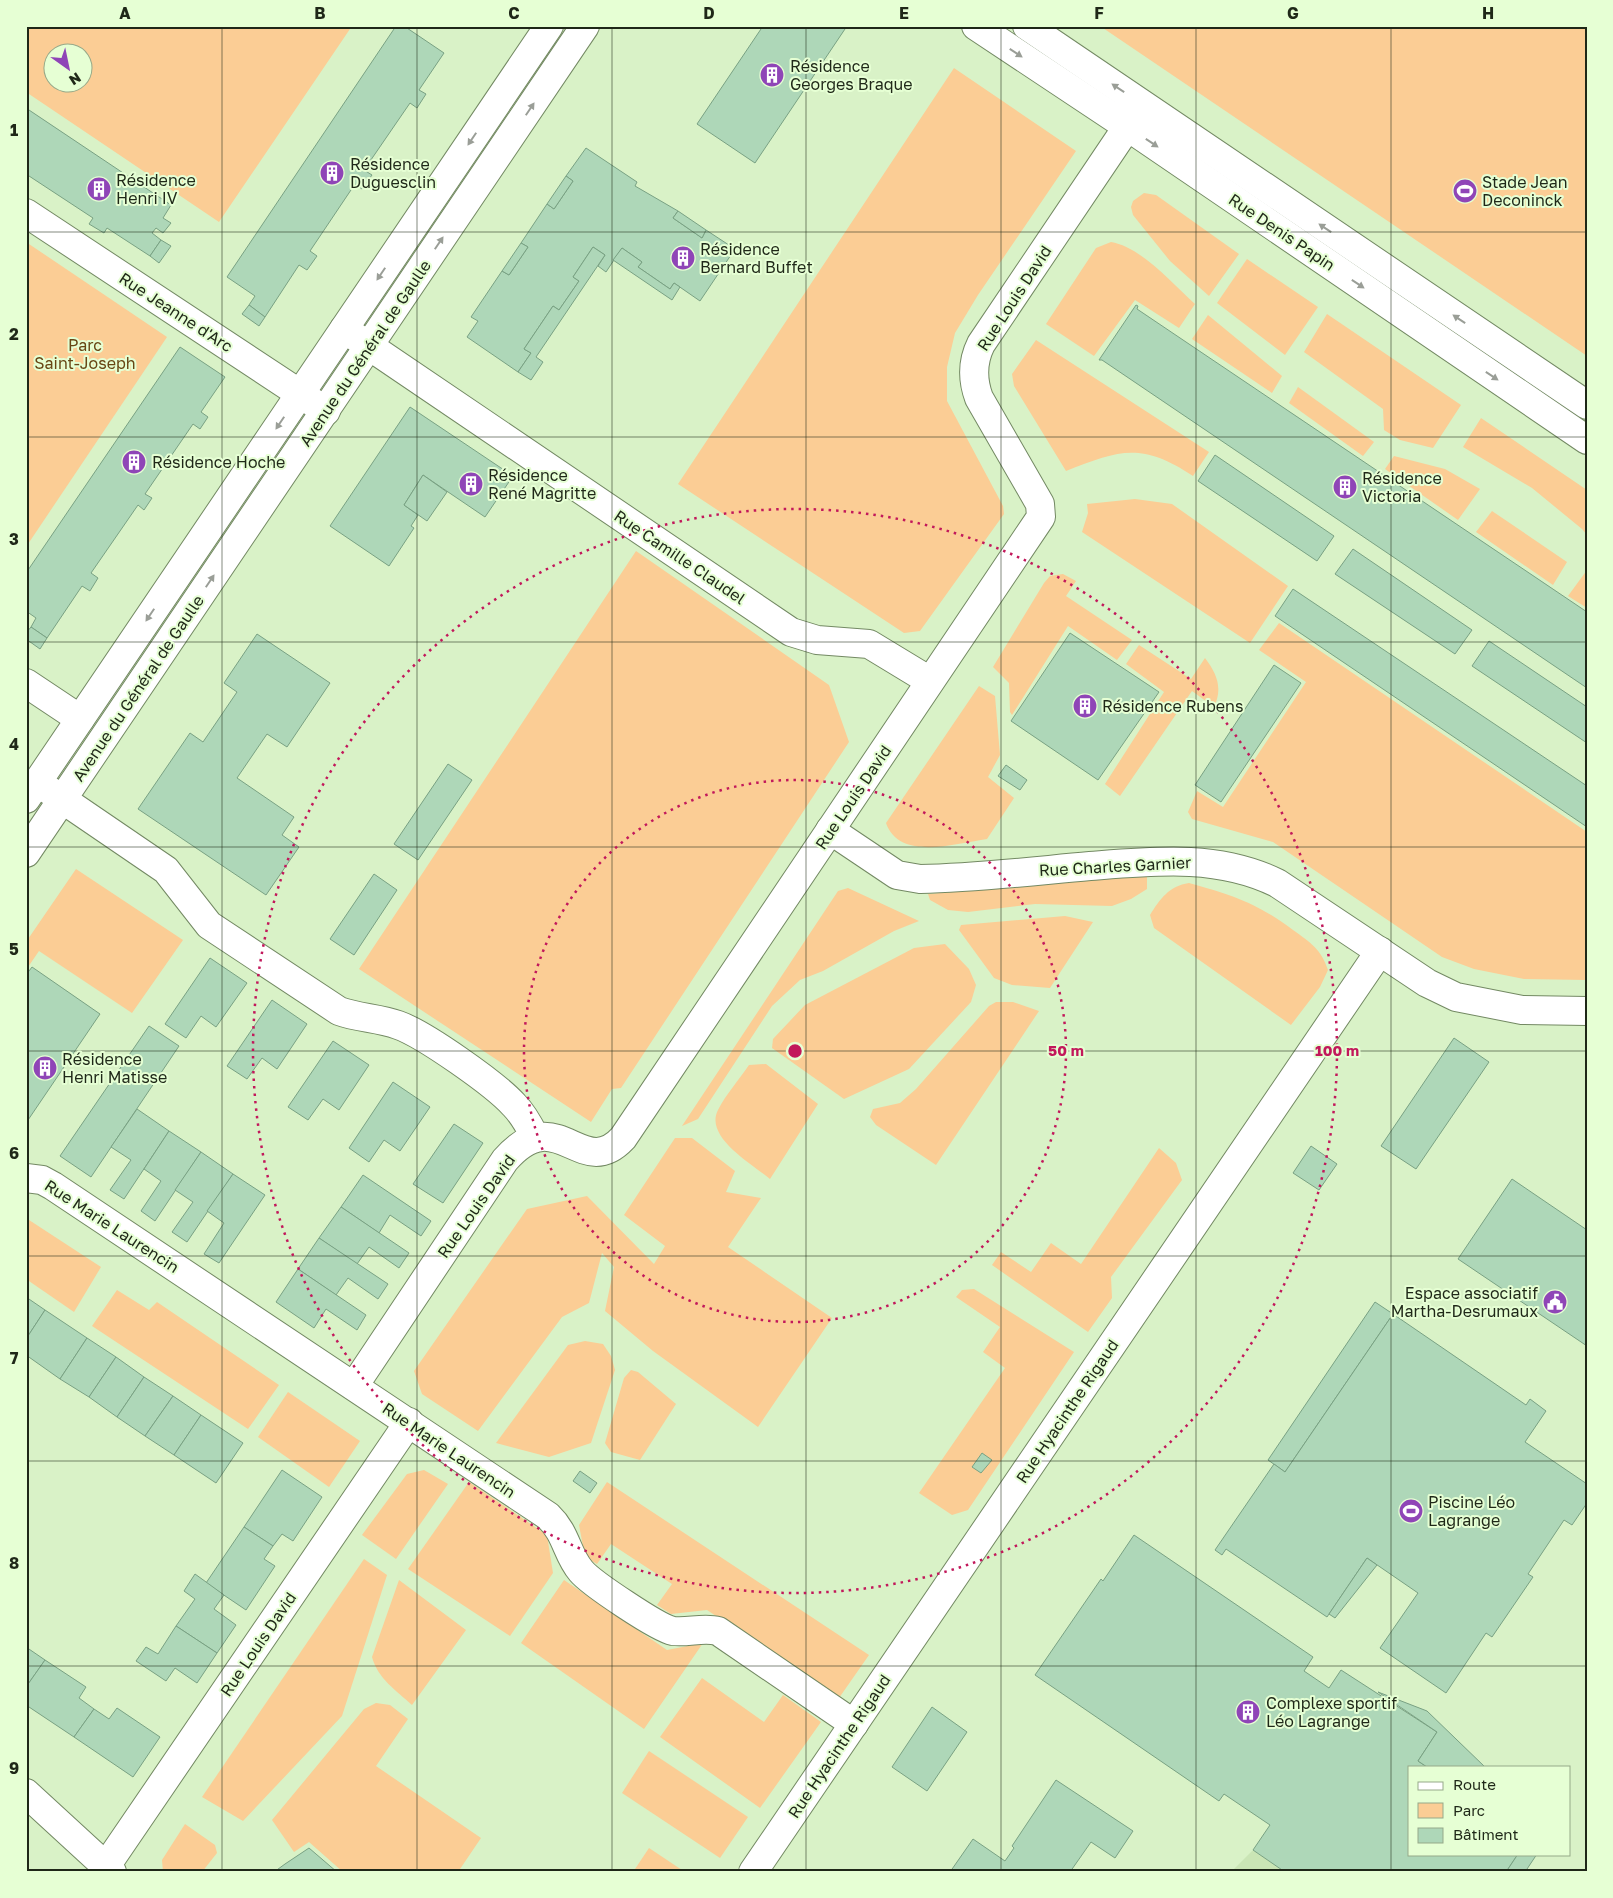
<svg xmlns="http://www.w3.org/2000/svg" width="1613" height="1898" font-family="'Golos Text',sans-serif">
<style>
.built{fill:#cae5b5}
.green{fill:#fbcd95;fill-rule:evenodd}
.building{fill:#aed7b8;stroke:#79a183}
.lines{fill:none;stroke-linecap:round;stroke-linejoin:round}
.street-casing{stroke:#738963;stroke-width:30}
.secondary-casing{stroke:#738963;stroke-width:30}
.street{stroke:#fff;stroke-width:28}
.secondary{stroke:#fff;stroke-width:28}
.oneway{fill:#9a9e97}
.grid{fill:none;stroke:#1f2818;stroke-width:1;stroke-opacity:0.55}
.ring{fill:none;stroke:#c2185b;stroke-width:2.5;stroke-dasharray:2.5 5}
.labels{text-anchor:middle;stroke-width:4;stroke-linejoin:round;paint-order:stroke}
.poi-label{font-size:16px;fill:#1f2818;stroke:#e6ffd4;text-anchor:start}
.street-label{font-size:16px;fill:#1f2818;stroke:#e6ffd4}
.park-label{font-size:16px;fill:#684614;stroke:#e6ffd4}
.centre{fill:#c2185b;stroke:#e6ffd4;stroke-width:2.5}
.ring-label{font-size:15px;text-anchor:middle;font-weight:bold;fill:#c2185b;stroke:#e6ffd4;stroke-width:4;stroke-linejoin:round;paint-order:stroke}
.neatline{fill:none;stroke:#1f2818;stroke-width:2}
.grid-label{font-size:16px;text-anchor:middle;font-weight:bold;fill:#1f2818}
</style>
<rect width="100%" height="100%" fill="#d9f2c7"/>
<polygon class="built" points="1253,1850 1285,1872 1231,1872"/>
<g class="green">
<path d="M 26,26 L 352,26 L 219,222 L 26,92 ZM 52,52 L 82,52 L 82,82 L 52,82 Z"/>
<polygon points="1100,26 1587,26 1587,356"/>
<polygon points="954,68 1076,151 978,295 955,333 947,367 947,401 1003,506 1004,514 920,631 904,633 678,484"/>
<polygon points="1144,193 1156,195 1239,254 1209,296 1170,261 1133,215 1131,207 1133,201"/>
<polygon points="26,242 167,337 26,547"/>
<path d="M 1111,242 C 1141,247 1172,283 1195,304 L 1179,328 L 1135,300 L 1094,356 L 1046,324 L 1096,248 Z"/>
<polygon points="1247,259 1318,307 1285,355 1217,303"/>
<polygon points="1327,314 1461,405 1433,448 1400,440 1384,430 1383,409 1304,352"/>
<polygon points="1208,315 1282,376 1272,393 1192,339"/>
<path d="M 1036,340 L 1209,452 L 1193,476 C 1141,442 1120,450 1066,471 L 1014,386 L 1012,374 Z"/>
<polygon points="1298,387 1374,442 1363,456 1289,403"/>
<polygon points="1481,418 1587,490 1587,535 1582,529 1532,488 1463,447"/>
<polygon points="1394,456 1445,469 1480,489 1458,520 1385,469"/>
<polygon points="1135,499 1172,504 1288,586 1250,643 1082,532 1088,513 1087,504"/>
<polygon points="1492,511 1567,562 1553,585 1476,532"/>
<polygon points="636,551 829,685 849,742 621,1088 612,1089 591,1122 359,969"/>
<polygon points="1587,570 1587,608 1568,596"/>
<polygon points="1063,574 1076,581 1066,596 1132,640 1117,660 1068,626 1012,715 1010,712 1009,683 993,667 1044,583 1050,576"/>
<polygon points="1279,623 1587,832 1587,980 1524,979 1474,969 1442,957 1273,842 1192,819 1188,812 1197,791 1223,807 1306,682 1259,650"/>
<path d="M 1139,645 L 1191,679 L 1205,658 C 1217,674 1223,688 1214,707 L 1192,691 L 1120,796 L 1105,784 L 1164,692 L 1126,664 Z"/>
<path d="M 979,686 L 995,696 L 1000,755 L 988,777 L 1014,798 L 987,839 C 957,843 900,862 886,823 Z"/>
<polygon points="76,869 183,940 132,1013 39,951 26,970 26,942"/>
<polygon points="1147,875 1147,889 1131,899 1112,906 1035,904 968,912 948,910 930,900 928,894"/>
<path d="M 1189,883 C 1232,895 1257,903 1293,930 C 1311,943 1321,949 1328,970 L 1320,987 L 1291,1025 L 1154,928 L 1150,915 C 1160,899 1169,886 1189,883 Z"/>
<polygon points="848,888 919,921 894,931 823,971 800,980 772,1006 698,1119 682,1126 838,891"/>
<polygon points="1065,916 1093,922 1050,988 1012,985 994,978 959,930 961,925"/>
<polygon points="945,944 969,969 976,985 971,1002 909,1069 844,1099 772,1048 773,1039 805,1005 914,948"/>
<polygon points="996,1002 1013,1002 1039,1011 936,1165 876,1125 870,1117 873,1109 900,1103 916,1089 989,1006"/>
<path d="M 766,1064 L 818,1104 L 770,1179 C 752,1164 704,1137 718,1110 C 726,1094 739,1080 749,1065 Z"/>
<polygon points="675,1138 692,1138 735,1171 726,1192 761,1198 728,1247 832,1318 758,1427 653,1351 605,1311 614,1267 602,1253 589,1303 562,1317 478,1431 422,1394 414,1371 527,1209 587,1196 654,1264 665,1246 624,1215"/>
<polygon points="1159,1148 1176,1163 1182,1180 1111,1277 1112,1298 1088,1332 992,1265 1001,1252 1031,1272 1051,1243 1081,1264"/>
<polygon points="26,1218 101,1267 74,1312 26,1279"/>
<polygon points="974,1289 1074,1352 968,1510 952,1515 919,1493 1005,1368 983,1352 1000,1327 956,1297 962,1290"/>
<polygon points="117,1290 149,1310 157,1302 279,1385 248,1429 92,1326"/>
<polygon points="585,1341 603,1344 611,1356 615,1370 591,1443 549,1457 496,1443 568,1345"/>
<polygon points="631,1370 638,1372 676,1404 640,1460 611,1452 605,1443 624,1378"/>
<polygon points="288,1392 360,1441 329,1487 258,1437"/>
<polygon points="424,1470 448,1484 396,1559 362,1535 407,1474"/>
<polygon points="469,1482 547,1535 553,1573 510,1636 408,1569"/>
<polygon points="607,1482 869,1655 839,1698 707,1610 671,1614 657,1605 672,1584 611,1544 597,1564 585,1557 579,1525"/>
<polygon points="364,1559 387,1575 342,1716 243,1821 202,1797"/>
<path d="M 399,1580 L 466,1630 L 412,1705 C 396,1690 378,1679 372,1657 Z"/>
<polygon points="564,1580 667,1650 703,1643 644,1729 521,1643"/>
<polygon points="702,1678 764,1722 783,1695 821,1722 760,1808 660,1737"/>
<polygon points="376,1703 390,1705 408,1719 376,1766 481,1838 458,1872 343,1872 309,1842 294,1852 272,1820 364,1709"/>
<polygon points="649,1751 748,1817 720,1858 622,1793"/>
<polygon points="185,1824 215,1845 217,1853 202,1872 163,1872 162,1860"/>
<polygon points="649,1848 685,1872 633,1872"/>
</g>
<g class="building">
<polygon points="396,26 404,26 444,53 419,90 426,94 417,108 410,103 364,170 372,175 362,189 355,184 310,251 317,256 307,270 299,265 265,317 249,305 255,296 227,277"/>
<polygon points="763,26 847,26 755,163 697,124"/>
<polygon points="26,108 171,205 163,218 171,223 163,233 156,228 152,233 161,240 150,256 107,228 104,233 89,224 93,218 26,174"/>
<polygon points="586,148 637,182 635,186 678,211 673,218 702,238 706,230 735,249 700,301 674,283 670,289 638,267 642,262 622,248 606,272 598,266 605,255 593,247 573,277 579,281 559,310 553,306 524,349 531,353 518,372 467,337 478,321 471,317 502,271 509,275 528,247 521,243 547,204 554,209 573,181 566,176"/>
<polygon points="566,176 573,181 554,209 547,204"/>
<polygon points="678,211 706,230 702,238 673,218"/>
<polygon points="161,240 171,246 159,263 150,256"/>
<polygon points="521,243 528,247 509,275 502,271"/>
<polygon points="593,247 605,255 536,357 543,362 531,380 518,372 531,353 524,349 553,306 559,310 579,281 573,277"/>
<polygon points="622,248 642,262 638,267 670,289 674,283 680,287 672,300 613,260"/>
<polygon points="249,305 265,317 259,326 242,314"/>
<polygon points="1136,305 1138,306 1137,309 1587,612 1587,688 1102,360 1099,360"/>
<polygon points="180,347 225,377 201,412 208,417 200,429 193,424 145,494 152,498 144,510 138,505 91,573 98,578 90,591 82,586 47,638 31,627 36,618 26,611 26,573"/>
<polygon points="410,407 513,476 485,517 423,475 404,505 418,515 411,526 414,528 389,566 330,526"/>
<polygon points="1215,455 1334,536 1317,561 1198,481"/>
<polygon points="423,475 447,492 427,521 404,505"/>
<polygon points="1353,549 1472,630 1455,654 1335,574"/>
<polygon points="1293,589 1587,786 1587,827 1275,616"/>
<polygon points="31,627 47,638 40,649 26,639 26,633"/>
<polygon points="1070,633 1159,692 1098,780 1011,721"/>
<polygon points="257,634 330,683 287,747 267,734 237,778 294,817 282,835 299,847 266,895 138,809 190,733 203,742 237,692 224,683"/>
<polygon points="1489,641 1587,707 1587,743 1472,666"/>
<polygon points="1274,665 1301,683 1221,802 1195,785"/>
<polygon points="448,764 472,780 418,860 394,844"/>
<polygon points="1006,765 1027,780 1020,790 998,776"/>
<polygon points="374,874 397,890 354,955 330,939"/>
<polygon points="210,958 247,983 216,1027 201,1016 186,1038 165,1024"/>
<polygon points="32,967 100,1014 26,1123 26,975"/>
<polygon points="272,1000 307,1024 277,1069 262,1058 247,1079 227,1066"/>
<polygon points="149,1026 179,1046 91,1177 60,1156"/>
<polygon points="1454,1038 1489,1062 1416,1169 1381,1146"/>
<polygon points="333,1041 369,1065 339,1110 323,1099 308,1120 288,1107"/>
<polygon points="393,1082 430,1107 400,1151 384,1140 369,1162 349,1148"/>
<polygon points="137,1109 169,1131 124,1199 110,1190 131,1160 111,1147"/>
<polygon points="454,1124 483,1143 443,1203 413,1184"/>
<polygon points="169,1131 201,1152 155,1221 141,1211 161,1181 144,1169"/>
<polygon points="1311,1146 1337,1164 1319,1190 1293,1173"/>
<polygon points="201,1152 233,1174 187,1242 172,1232 193,1202 175,1190"/>
<polygon points="233,1174 265,1195 219,1263 204,1254 224,1223 207,1211"/>
<polygon points="363,1175 431,1221 421,1236 390,1215 379,1233 341,1207"/>
<polygon points="1512,1179 1587,1230 1587,1346 1458,1259"/>
<polygon points="341,1207 409,1253 399,1268 369,1247 357,1264 319,1238"/>
<polygon points="319,1238 388,1284 378,1299 348,1278 336,1295 298,1269"/>
<polygon points="298,1269 366,1315 357,1330 326,1309 314,1328 276,1302"/>
<polygon points="26,1297 45,1310 26,1339"/>
<polygon points="1375,1302 1393,1314 1285,1472 1268,1460"/>
<polygon points="45,1310 87,1338 60,1379 26,1355 26,1339"/>
<polygon points="1393,1314 1526,1405 1530,1399 1546,1411 1525,1442 1587,1484 1587,1503 1572,1525 1564,1520 1528,1574 1533,1577 1492,1637 1486,1633 1446,1693 1380,1648 1418,1593 1367,1558 1327,1617 1226,1549 1222,1555 1215,1550 1274,1464 1285,1472"/>
<polygon points="87,1338 116,1357 89,1397 60,1379"/>
<polygon points="116,1357 144,1377 117,1417 89,1397"/>
<polygon points="144,1377 173,1396 145,1436 117,1417"/>
<polygon points="173,1396 201,1415 174,1455 145,1436"/>
<polygon points="201,1415 243,1443 216,1483 174,1455"/>
<polygon points="982,1453 992,1460 981,1473 972,1467"/>
<polygon points="282,1470 322,1497 293,1541 282,1534 273,1546 244,1527"/>
<polygon points="580,1471 597,1483 590,1493 573,1481"/>
<polygon points="244,1527 273,1546 264,1559 275,1566 246,1610 206,1583"/>
<polygon points="1134,1535 1313,1657 1304,1671 1329,1688 1341,1670 1437,1732 1418,1761 1427,1767 1409,1767 1409,1854 1518,1854 1506,1872 1285,1872 1253,1850 1270,1825 1224,1794 1219,1801 1035,1675 1101,1579 1103,1581"/>
<polygon points="1367,1558 1377,1565 1335,1618 1329,1614"/>
<polygon points="195,1574 224,1595 214,1609 236,1625 217,1653 176,1626 195,1599 184,1591"/>
<polygon points="176,1626 217,1653 197,1683 175,1668 166,1681 136,1661 146,1647 158,1654"/>
<polygon points="26,1647 45,1660 26,1687"/>
<polygon points="45,1660 86,1687 79,1698 94,1709 74,1737 26,1705 26,1687"/>
<polygon points="1378,1692 1427,1711 1485,1767 1427,1767 1418,1761 1437,1732"/>
<polygon points="932,1707 967,1732 927,1791 892,1767"/>
<polygon points="117,1708 160,1737 133,1777 74,1737 94,1709 109,1719"/>
<polygon points="1056,1780 1133,1831 1115,1858 1091,1842 1070,1872 950,1872 973,1839 1005,1861 1014,1848 1012,1846"/>
<polygon points="309,1848 337,1872 274,1872 285,1864"/>
<polygon points="1518,1854 1537,1854 1525,1872 1506,1872"/>
</g>
<g class="lines">
<defs>
<g id="street">
<polyline points="26,213 326,411"/>
<polyline points="344,329 791,632 817,640 869,644 930,681"/>
<polyline points="26,683 80,719"/>
<path d="M 37,782 L 166,870 L 209,925 L 339,1011 C 358,1018 379,1018 398,1025 C 424,1034 495,1084 514,1105 C 523,1114 529,1125 535,1137"/>
<path d="M 830,830 L 897,875 L 920,879 C 977,878 1034,871 1090,866 C 1154,861 1218,854 1277,883 L 1427,983 L 1456,997 L 1522,1010 L 1587,1011"/>
<path d="M 26,1178 L 42,1180 L 53,1186 L 548,1516 C 567,1534 566,1553 581,1571 C 591,1583 658,1628 673,1631 C 688,1633 703,1627 718,1631 L 854,1724"/>
<path d="M 354,1386 L 505,1160 C 558,1099 581,1183 623,1138 L 1041,517 L 1040,504 L 979,398 C 972,379 972,362 981,344 L 1140,108"/>
<polyline points="106,1866 409,1422"/>
<polyline points="753,1872 1380,951"/>
</g>
<g id="secondary">
<polyline points="976,26 1128,127 1587,440"/>
<polyline points="1027,26 1587,405"/>
<polyline points="26,799 549,26"/>
<polyline points="26,853 585,26"/>
<polyline points="26,1793 112,1872"/>
</g>
</defs>
<use href="#street" class="street-casing"/>
<use href="#secondary" class="secondary-casing"/>
<use href="#street" class="street"/>
<use href="#secondary" class="secondary"/>
</g>
<defs><path id="oneway-solid" d="M-6-.8H1V-3.2L6.5 0L1 3.2V.8H-6Z" transform="scale(1.25)"/></defs>
<g class="oneway">
<use href="#oneway-solid" transform="translate(1016 53) rotate(33)"/>
<use href="#oneway-solid" transform="translate(1118 88) rotate(-146)"/>
<use href="#oneway-solid" transform="translate(530 109) rotate(-56)"/>
<use href="#oneway-solid" transform="translate(472 139) rotate(124)"/>
<use href="#oneway-solid" transform="translate(1152 143) rotate(34)"/>
<use href="#oneway-solid" transform="translate(1325 228) rotate(-146)"/>
<use href="#oneway-solid" transform="translate(439 243) rotate(-56)"/>
<use href="#oneway-solid" transform="translate(381 274) rotate(124)"/>
<use href="#oneway-solid" transform="translate(1358 284) rotate(34)"/>
<use href="#oneway-solid" transform="translate(1459 319) rotate(-146)"/>
<use href="#oneway-solid" transform="translate(1492 376) rotate(34)"/>
<use href="#oneway-solid" transform="translate(280 423) rotate(124)"/>
<use href="#oneway-solid" transform="translate(210 581) rotate(-56)"/>
<use href="#oneway-solid" transform="translate(150 615) rotate(124)"/>
</g>
<path class="grid" d="M 222,26 L 222,1872M 417,26 L 417,1872M 612,26 L 612,1872M 806,26 L 806,1872M 1001,26 L 1001,1872M 1196,26 L 1196,1872M 1391,26 L 1391,1872M 26,232 L 1587,232M 26,437 L 1587,437M 26,642 L 1587,642M 26,847 L 1587,847M 26,1051 L 1587,1051M 26,1256 L 1587,1256M 26,1461 L 1587,1461M 26,1666 L 1587,1666"/>
<g class="ring">
<circle cx="795" cy="1051" r="271"/>
<circle cx="795" cy="1051" r="542"/>
</g>
<defs>
<symbol id="building-disc" viewBox="-11 -11 22 22"><circle r="9.5" fill="#8f45b7" stroke="#e6ffd4"/><path d="M-4-6H4V6H1V3H-1V6H-4ZM-2.5-4.3h1.7v1.8h-1.7ZM.8-4.3h1.7v1.8H.8ZM-2.5-1h1.7V.8h-1.7ZM.8-1h1.7V.8H.8Z" fill="#fff"/></symbol>
<symbol id="stadium-disc" viewBox="-11 -11 22 22"><circle r="9.5" fill="#8f45b7" stroke="#e6ffd4"/><path d="M0-5a6.5 5 0 1 0 0 10a6.5 5 0 1 0 0-10ZM-3.5-1.8h7v3.6h-7Z" fill="#fff"/></symbol>
<symbol id="civic-disc" viewBox="-11 -11 22 22"><circle r="9.5" fill="#8f45b7" stroke="#e6ffd4"/><path d="M-.6-6.5H3V-4.5H.6V-3L4-1V1h2V6H-6V1h2V-1L-.6-3ZM-1.2 2.5V6h2.4V2.5Z" fill="#fff"/></symbol>
</defs>
<g fill-rule="evenodd">
<use href="#building-disc" x="758" y="61" width="28" height="28"/>
<use href="#building-disc" x="318" y="159" width="28" height="28"/>
<use href="#building-disc" x="85" y="175" width="28" height="28"/>
<use href="#stadium-disc" x="1451" y="177" width="28" height="28"/>
<use href="#building-disc" x="669" y="244" width="28" height="28"/>
<use href="#building-disc" x="120" y="448" width="28" height="28"/>
<use href="#building-disc" x="457" y="470" width="28" height="28"/>
<use href="#building-disc" x="1331" y="473" width="28" height="28"/>
<use href="#building-disc" x="1071" y="692" width="28" height="28"/>
<use href="#building-disc" x="31" y="1054" width="28" height="28"/>
<use href="#civic-disc" x="1541" y="1288" width="28" height="28"/>
<use href="#stadium-disc" x="1397" y="1497" width="28" height="28"/>
<use href="#building-disc" x="1234" y="1698" width="28" height="28"/>
</g>
<g class="labels">
<g class="poi-label">
<text x="790" y="72">Résidence<tspan x="790" dy="18">Georges Braque</tspan></text>
<text x="350" y="170">Résidence<tspan x="350" dy="18">Duguesclin</tspan></text>
<text x="116" y="186">Résidence<tspan x="116" dy="18">Henri IV</tspan></text>
<text x="1482" y="188">Stade Jean<tspan x="1482" dy="18">Deconinck</tspan></text>
<text x="700" y="255">Résidence<tspan x="700" dy="18">Bernard Buffet</tspan></text>
<text x="152" y="468">Résidence Hoche</text>
<text x="488" y="481">Résidence<tspan x="488" dy="18">René Magritte</tspan></text>
<text x="1362" y="484">Résidence<tspan x="1362" dy="18">Victoria</tspan></text>
<text x="1102" y="712">Résidence Rubens</text>
<text x="62" y="1065">Résidence<tspan x="62" dy="18">Henri Matisse</tspan></text>
<text x="1538" y="1299" text-anchor="end">Espace associatif<tspan x="1538" dy="18">Martha-Desrumaux</tspan></text>
<text x="1428" y="1508">Piscine Léo<tspan x="1428" dy="18">Lagrange</tspan></text>
<text x="1266" y="1709">Complexe sportif<tspan x="1266" dy="18">Léo Lagrange</tspan></text>
</g>
<g class="street-label">
<text transform="translate(1282 232) rotate(34)" y="6">Rue Denis Papin</text>
<text transform="translate(1014 298) rotate(-57)" y="6">Rue Louis David</text>
<text transform="translate(176 312) rotate(33)" y="6">Rue Jeanne d'Arc</text>
<text transform="translate(365 353) rotate(-56)" y="6">Avenue du Général de Gaulle</text>
<text transform="translate(680 557) rotate(34)" y="6">Rue Camille Claudel</text>
<text transform="translate(138 688) rotate(-56)" y="6">Avenue du Général de Gaulle</text>
<text transform="translate(853 797) rotate(-56)" y="6">Rue Louis David</text>
<text transform="translate(1115 866) rotate(-3)" y="6">Rue Charles Garnier</text>
<text transform="translate(476 1206) rotate(-55)" y="6">Rue Louis David</text>
<text transform="translate(112 1226) rotate(33)" y="6">Rue Marie Laurencin</text>
<text transform="translate(1067 1411) rotate(-56)" y="6">Rue Hyacinthe Rigaud</text>
<text transform="translate(449 1450) rotate(34)" y="6">Rue Marie Laurencin</text>
<text transform="translate(258 1644) rotate(-56)" y="6">Rue Louis David</text>
<text transform="translate(839 1746) rotate(-56)" y="6">Rue Hyacinthe Rigaud</text>
</g>
<g class="park-label">
<text x="85" y="351">Parc<tspan x="85" dy="18">Saint-Joseph</tspan></text>
</g>
</g>
<circle cx="795" cy="1051" r="8" class="centre"/>
<g class="ring-label">
<text x="1066" y="1056">50 m</text>
<text x="1337" y="1056">100 m</text>
</g>
<rect width="1613" height="1898" fill="none" stroke="#e6ffd4" stroke-width="55"/>
<rect x="1408" y="1766" width="162" height="90" fill="#e6ffd4" stroke="#96a989"/>
<rect x="1418" y="1782" width="25" height="8" fill="#ffffff" stroke="#96a989"/>
<text x="1453" y="1790" font-size="15" fill="#1f2818">Route</text>
<rect x="1418" y="1803" width="25" height="15" fill="#fbcd95" stroke="#96a989"/>
<text x="1453" y="1816" font-size="15" fill="#1f2818">Parc</text>
<rect x="1418" y="1828" width="25" height="15" fill="#aed7b8" stroke="#96a989"/>
<text x="1453" y="1840" font-size="15" fill="#1f2818">Bâtiment</text>
<g transform="translate(68 68) rotate(147)"><circle r="24" fill="#e6ffd4" stroke="#96a989"/>
<path d="M0-4L9 19L0 12L-9 19Z" fill="#8f45b7"/>
<text y="-8" font-size="14" font-weight="bold" text-anchor="middle" fill="#1f2818">N</text>
</g>
<rect x="28" y="28" width="1558" height="1842" class="neatline"/>
<g class="grid-label">
<text x="125" y="19">A</text>
<text x="320" y="19">B</text>
<text x="514" y="19">C</text>
<text x="709" y="19">D</text>
<text x="904" y="19">E</text>
<text x="1099" y="19">F</text>
<text x="1293" y="19">G</text>
<text x="1488" y="19">H</text>
<text x="14" y="136">1</text>
<text x="14" y="340">2</text>
<text x="14" y="545">3</text>
<text x="14" y="750">4</text>
<text x="14" y="955">5</text>
<text x="14" y="1159">6</text>
<text x="14" y="1364">7</text>
<text x="14" y="1569">8</text>
<text x="14" y="1774">9</text>
</g>
</svg>
